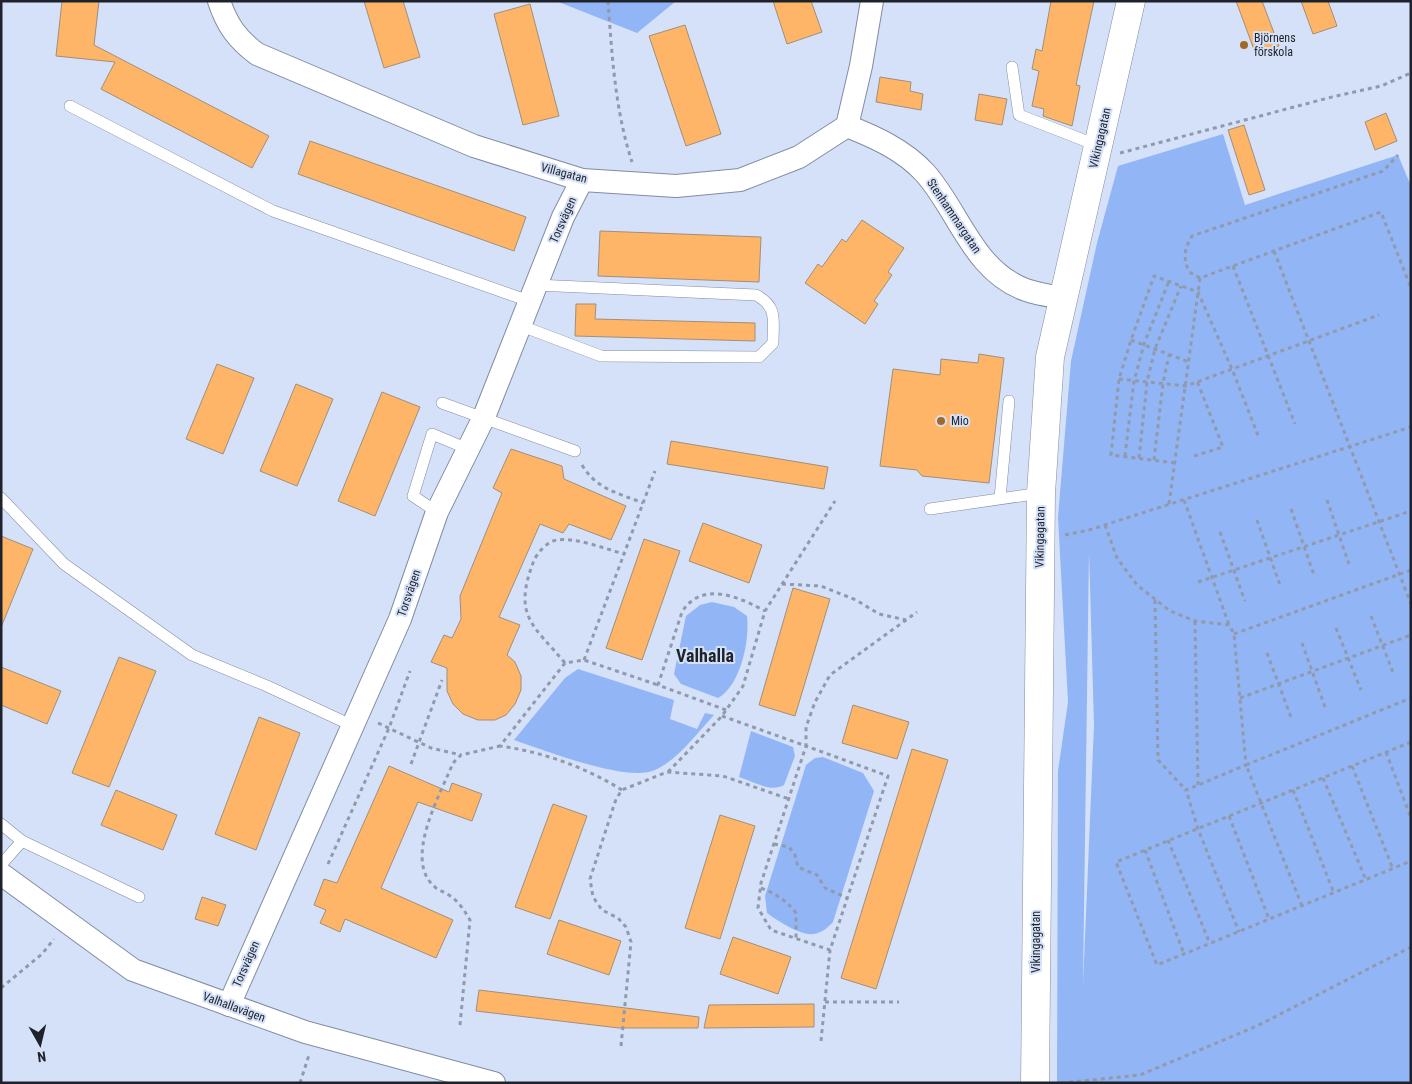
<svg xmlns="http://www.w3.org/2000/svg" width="1412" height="1084" font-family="'Roboto Condensed',sans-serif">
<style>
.green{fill:#92b5f6;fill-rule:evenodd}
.building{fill:#feb567;stroke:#a18e7c}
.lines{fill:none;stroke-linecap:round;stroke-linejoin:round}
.lane-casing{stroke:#818da2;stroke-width:12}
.street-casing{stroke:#818da2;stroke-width:24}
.secondary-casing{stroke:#818da2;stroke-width:29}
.path{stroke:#919aac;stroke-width:3;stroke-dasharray:4 4;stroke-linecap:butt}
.lane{stroke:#fff;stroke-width:11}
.street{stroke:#fff;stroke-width:22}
.secondary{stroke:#fff;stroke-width:28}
.poi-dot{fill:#a16926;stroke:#d4e1f8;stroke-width:2}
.labels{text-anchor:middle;stroke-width:4;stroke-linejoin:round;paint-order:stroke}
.poi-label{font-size:12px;fill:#1e222a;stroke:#d4e1f8;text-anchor:start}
.street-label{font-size:12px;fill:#1e222a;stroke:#d4e1f8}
.district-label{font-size:18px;font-weight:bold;fill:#1e222a;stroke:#d4e1f8}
</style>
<rect width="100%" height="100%" fill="#d4e1f8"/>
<g class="green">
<polygon points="556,1 676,1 637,33"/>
<path d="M 1223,134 L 1245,205 L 1398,155 L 1411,186 L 1411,1080 L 1407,1083 L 1057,1083 L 1058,771 L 1068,702 L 1058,517 L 1071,361 L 1097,243 L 1118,166 ZM 1089,551 L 1094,725 L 1083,985 L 1083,984 Z"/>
<path d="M 712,602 L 734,607 L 747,616 C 750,641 740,686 718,698 L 681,684 L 674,674 L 686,616 L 700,605 Z"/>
<path d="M 578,669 L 674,700 L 670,719 L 697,729 L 705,713 L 714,715 C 696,734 679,759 655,770 C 628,783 544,750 514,740 L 565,678 Z"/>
<path d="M 751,731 L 793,747 L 795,756 L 784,785 C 771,793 752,781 739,777 Z"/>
<path d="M 823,757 L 863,773 L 874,791 L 833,922 C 827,928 822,933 813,934 C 801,936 776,920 767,913 L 765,896 L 806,765 L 815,758 Z"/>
</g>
<g class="building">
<polygon points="62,1 99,1 94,45 269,136 252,168 101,89 115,62 56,56"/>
<polygon points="364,1 403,1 420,57 384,68"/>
<polygon points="773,1 811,1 822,32 787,44"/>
<polygon points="1051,1 1094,1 1076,85 1080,86 1072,126 1043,116 1044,109 1032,106 1039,71 1032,69 1036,49 1042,51"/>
<polygon points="1236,1 1262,1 1279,46 1256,55"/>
<polygon points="1301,1 1328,1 1337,26 1313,34"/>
<polygon points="530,4 559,116 523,125 494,14"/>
<polygon points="685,25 721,134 686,146 649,36"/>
<polygon points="880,77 911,82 910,91 923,94 921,110 876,102"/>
<polygon points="979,94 1007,99 1002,125 975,120"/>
<polygon points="1386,113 1397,141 1375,150 1365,122"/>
<polygon points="1244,125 1265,190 1249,195 1228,130"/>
<polygon points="310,141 526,217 514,251 298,174"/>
<polygon points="862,220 904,248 888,272 892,275 874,301 878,304 865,324 805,283 818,264 822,267 842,239 846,242"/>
<polygon points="600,231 761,237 759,282 598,276"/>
<polygon points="576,304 596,304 595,319 755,323 755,341 575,336"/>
<polygon points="979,354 1004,358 989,483 922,476 917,470 880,466 893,369 940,375 941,359 978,363"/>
<polygon points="217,364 254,378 223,454 186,439"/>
<polygon points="296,384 333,399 297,486 260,471"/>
<polygon points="382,392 420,407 375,516 338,501"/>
<polygon points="671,441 828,467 824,489 667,464"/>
<polygon points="511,449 562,466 564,479 626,506 611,540 569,524 563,533 540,524 499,617 520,625 507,655 515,662 521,676 521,690 515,704 506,715 495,720 478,720 463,714 453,704 447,691 447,668 431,662 444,635 452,638 461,619 460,596 502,493 493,488"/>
<polygon points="703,523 762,545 749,583 689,561"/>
<polygon points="1,536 33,549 2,625 1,625"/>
<polygon points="644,539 680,551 642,660 606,648"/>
<polygon points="793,588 830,599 795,716 759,705"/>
<polygon points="119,657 156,671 109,787 72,773"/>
<polygon points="1,667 61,691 47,724 1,705"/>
<polygon points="853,705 909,722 897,759 842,743"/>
<polygon points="259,717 300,733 256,850 215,834"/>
<polygon points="912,749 948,760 876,989 841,978"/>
<polygon points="389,766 449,792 452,783 482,794 472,821 418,802 381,888 453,920 436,958 345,919 340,932 320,923 326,910 314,905 324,879 337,883"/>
<polygon points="116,790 177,815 163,850 101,825"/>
<polygon points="553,804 587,816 550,919 515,907"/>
<polygon points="720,815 755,826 720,939 685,928"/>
<polygon points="202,897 226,905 218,926 195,919"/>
<polygon points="559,920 621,941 609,975 547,954"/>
<polygon points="733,937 791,957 778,994 720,974"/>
<polygon points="479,990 699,1017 698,1028 619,1028 476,1011"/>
<polygon points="814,1004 814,1027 704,1028 709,1005"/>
</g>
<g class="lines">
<defs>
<g id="lane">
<polyline points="1012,67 1019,115 1099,146"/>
<polyline points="70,106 273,211 529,301"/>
<path d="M 519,325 L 601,356 L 759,357 L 773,343 C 773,320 778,307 756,295 L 536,285"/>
<polyline points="442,403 575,451"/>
<polyline points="1,498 64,564 192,655 267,686 351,725"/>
<polyline points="1000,498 1009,401"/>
<polyline points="930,509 1041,493"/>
<polyline points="437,512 413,496 432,434 468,449"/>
<polyline points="1,824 22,841 139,897"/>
<polyline points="1,865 22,841"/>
</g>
<g id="street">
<path d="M 219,1 C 227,25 237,39 257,54 L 474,146 L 582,180 L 676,186 L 740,180 L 799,157 L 847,126 L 861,66 L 872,1"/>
<path d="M 847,126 C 875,137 904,150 925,173 C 959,211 973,271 1026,290 C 1037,294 1051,296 1063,298"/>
<polyline points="1,874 133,970 305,1032 494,1083"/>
<polyline points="229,1005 400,619 437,512 484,417 563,217 582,180"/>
</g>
<polyline id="secondary" points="1035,1083 1041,493 1050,357 1131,1"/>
</defs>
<use href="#lane" class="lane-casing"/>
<use href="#street" class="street-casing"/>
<use href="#secondary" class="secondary-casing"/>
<g class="path">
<path d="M 608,1 C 612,55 615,110 632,162"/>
<polyline points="1120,153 1332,97 1381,86 1411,73"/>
<polyline points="1274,251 1411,604"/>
<polyline points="1233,266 1295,424"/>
<path d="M 1200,278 L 1189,272 C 1183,257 1184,250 1192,236 L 1383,171 L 1398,155"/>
<polyline points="1131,340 1189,362"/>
<polyline points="1119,379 1186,386 1379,315"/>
<polyline points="1125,456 1134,381 1144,344 1169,281"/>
<polyline points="1194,456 1223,447 1197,381"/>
<polyline points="1139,458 1147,382 1155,349 1181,286"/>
<polyline points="1154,460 1163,383 1169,355"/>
<polyline points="1175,463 1111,455 1119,379 1131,340 1154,276 1198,292 1232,369 1259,438"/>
<path d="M 582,465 C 596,489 618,493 643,503"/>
<polyline points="1184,500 1229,625"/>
<polyline points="1327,500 1349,564"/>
<polyline points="1169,504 1200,278 1381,212 1411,288"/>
<polyline points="1291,509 1314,575"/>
<polyline points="1257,520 1281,588"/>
<polyline points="1105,525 1117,558 1137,585 1170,611 1195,621 1229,625 1234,634 1246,765 1186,790 1198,829 1239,932"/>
<polyline points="1220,532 1245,601"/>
<polyline points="1065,535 1089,530 1411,427"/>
<polyline points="1198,582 1411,511"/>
<polyline points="782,584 821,586 856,600 879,614 906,620"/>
<polyline points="1155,600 1158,760 1186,790"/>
<polyline points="1371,616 1394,675"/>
<polyline points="1195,621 1198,785"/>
<polyline points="1336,628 1361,690"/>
<polyline points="1234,634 1411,570"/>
<polyline points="1302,643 1325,707"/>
<polyline points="1267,653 1291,717"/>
<polyline points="584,660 624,554"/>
<path d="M 565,663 C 533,625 513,616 533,563 C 536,554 547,541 557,540 C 575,537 606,549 624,554 L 655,471"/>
<polyline points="1240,698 1411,635"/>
<path d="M 726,710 L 658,685 L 682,612 C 702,580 739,597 765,611"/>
<polyline points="722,716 806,746 806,727 815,702 830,675 917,612"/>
<polyline points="378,723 431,748 461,755"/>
<polyline points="1411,742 1116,862 1157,965 1411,861"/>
<polyline points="1386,752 1411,818"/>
<polyline points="411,764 442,680"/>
<polyline points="1352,766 1393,869"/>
<polyline points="668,772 722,716 743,686 765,611 835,501"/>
<polyline points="1323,778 1366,880"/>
<path d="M 622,790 C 585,767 543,752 500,746 L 565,663 L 584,660 L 658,685"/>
<polyline points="1293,790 1334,893"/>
<polyline points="1229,816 1269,919"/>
<polyline points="1168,840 1210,944"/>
<polyline points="774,844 789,847 795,855 798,867 817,875 825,888 847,898"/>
<polyline points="1145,850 1184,954"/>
<polyline points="328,864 389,728 410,671"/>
<path d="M 761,888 C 776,894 786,900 796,913 L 796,938"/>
<polyline points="1302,906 1246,765 1411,698"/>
<polyline points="1,988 42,954 54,939"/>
<polyline points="825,1002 899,1002"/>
<path d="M 460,1025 L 470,920 C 464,910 458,900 447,894 C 443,891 437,890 434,886 C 403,859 441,793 453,763 L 461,755 L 500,746"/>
<polyline points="821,1041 830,950 888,776 806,746 761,883 758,908 771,930 830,950"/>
<polyline points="621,1046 631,942 626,927 618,918 602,910 593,897 590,879 616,799 622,790 667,772 723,776 789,799"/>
<polyline points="300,1083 309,1055"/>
<polyline points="1061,1083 1140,1075 1257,1026 1411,947"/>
</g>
<use href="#lane" class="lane"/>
<use href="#street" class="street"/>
<use href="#secondary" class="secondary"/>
</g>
<g class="poi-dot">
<circle cx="1244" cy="45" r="5"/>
<circle cx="941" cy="421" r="5"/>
</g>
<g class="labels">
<g class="poi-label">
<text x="1254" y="42">Björnens<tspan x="1254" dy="14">förskola</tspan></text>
<text x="951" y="425">Mio</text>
</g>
<g class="street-label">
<text transform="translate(1100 138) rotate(-77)" y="4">Vikingagatan</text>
<text transform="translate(564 173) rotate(15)" y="4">Villagatan</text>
<text transform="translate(954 216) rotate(56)" y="4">Stenhammargatan</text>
<text transform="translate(563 220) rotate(-66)" y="4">Torsvägen</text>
<text transform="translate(1040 537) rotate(-89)" y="4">Vikingagatan</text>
<text transform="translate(409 593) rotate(-71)" y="4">Torsvägen</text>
<text transform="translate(1036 942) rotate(-90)" y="4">Vikingagatan</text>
<text transform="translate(246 964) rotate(-66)" y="4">Torsvägen</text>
<text transform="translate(234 1007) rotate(20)" y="4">Valhallavägen</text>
</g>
<g class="district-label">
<text x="705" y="662">Valhalla</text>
</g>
</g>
<rect width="1412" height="1084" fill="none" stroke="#1e222a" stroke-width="5"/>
<g transform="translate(40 1044) rotate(172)" stroke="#d4e1f8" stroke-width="4" paint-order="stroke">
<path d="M0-4L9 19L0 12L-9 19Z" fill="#1e222a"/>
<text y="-8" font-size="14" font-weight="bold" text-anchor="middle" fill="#1e222a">N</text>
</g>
</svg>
